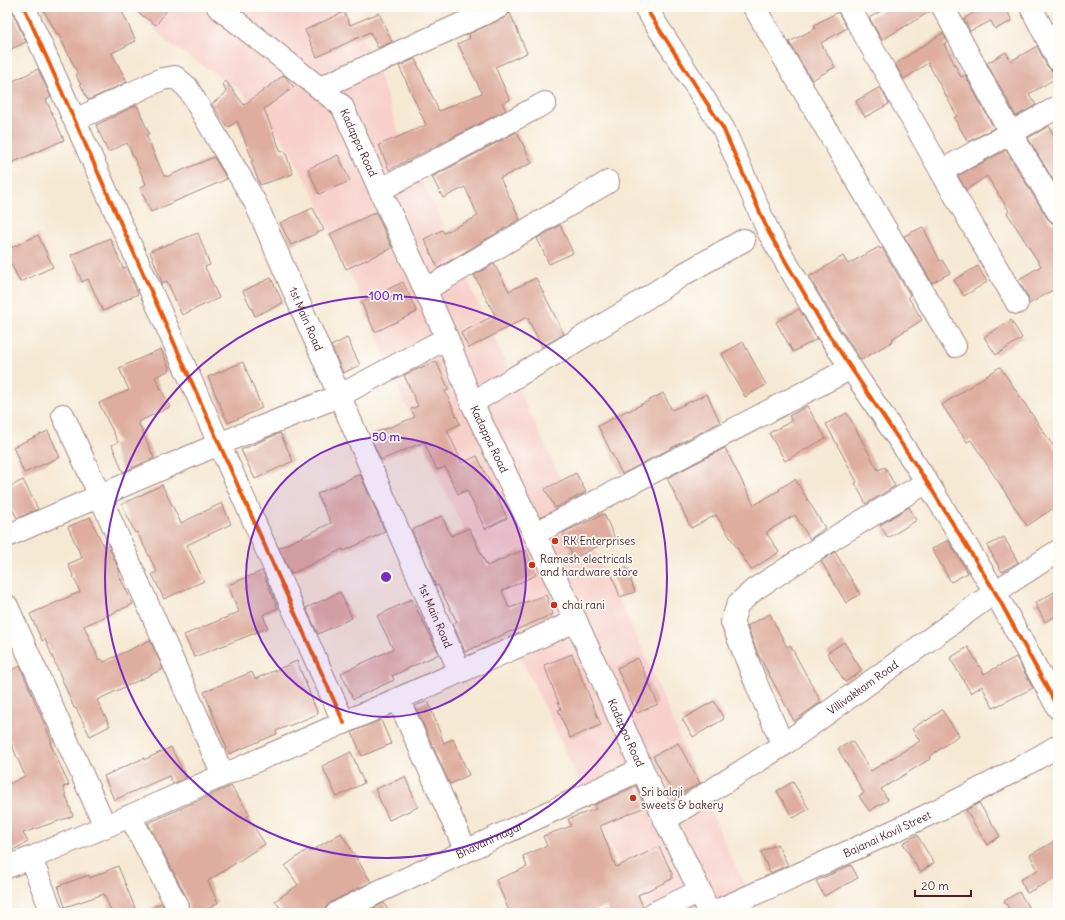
<svg xmlns="http://www.w3.org/2000/svg" width="1065" height="920" font-family="Delius,sans-serif">
<style>
.built{fill:#f7d0ca}
.building{fill:#dead9f}
.lines{fill:none;stroke-linecap:round;stroke-linejoin:round}
.minor-casing{stroke:#a08480;stroke-width:24}
.tertiary-casing{stroke:#a08480;stroke-width:24}
.secondary-casing{stroke:#a08480;stroke-width:24}
.minor{stroke:#fff;stroke-width:22}
.tertiary{stroke:#fff;stroke-width:22}
.secondary{stroke:#fff;stroke-width:22}
.cycleway-casing{stroke:#fdfcf7;stroke-width:6}
.cycleway{stroke:#e8590c;stroke-width:4}
.ring{fill:none;stroke:#7b2cbf;stroke-width:2}
.poi-dot{fill:#c8321e;stroke:#fdfcf7;stroke-width:1.5}
.labels{text-anchor:middle;stroke-width:3.5;stroke-linejoin:round;paint-order:stroke}
.street-label{font-size:11px;fill:#4a1f2b;stroke:#fdfcf7}
.poi-label{font-size:11px;fill:#4a1f2b;stroke:#fdfcf7;text-anchor:start}
.centre{fill:#7b2cbf;stroke:#fdfcf7;stroke-width:2}
.ring-label{font-size:12px;text-anchor:middle;font-weight:bold;fill:#7b2cbf;stroke:#fdfcf7;stroke-width:3.5;stroke-linejoin:round;paint-order:stroke}
</style>
<rect width="100%" height="100%" fill="#fdfcf7"/>
<filter id="ink" filterUnits="userSpaceOnUse"><feTurbulence type="fractalNoise" baseFrequency=".025" numOctaves="2"/><feDisplacementMap in="SourceGraphic" scale="8" xChannelSelector="R" yChannelSelector="G"/><feConvolveMatrix kernelMatrix="1 2 1 2 8 2 1 2 1" color-interpolation-filters="sRGB"/></filter>
<filter id="wash" filterUnits="userSpaceOnUse"><feTurbulence type="fractalNoise" baseFrequency=".012" numOctaves="4" result="noise"/><feDisplacementMap in="SourceGraphic" scale="16" xChannelSelector="R" yChannelSelector="G"/><feGaussianBlur stdDeviation="0.9" result="paint"/><feColorMatrix in="noise" values="0 0 0 0 0 0 0 0 0 0 0 0 0 0 0 0 0 1.4 0 .05"/><feComposite in="paint" operator="in"/></filter>
<g filter="url(#wash)">
<rect width="100%" height="100%" fill="#f6e9d4"/>
<polygon class="built" points="135,7 335,7 357,26 379,74 404,147 438,213 489,328 645,655 720,832 757,913 644,913 582,786 512,639 459,520 416,429 358,291 313,192 283,140 238,88 168,43"/>
<g id="blocks">
<g class="building">
<polygon points="7,7 10,7 26,42 7,51"/>
<polygon points="42,7 120,7 136,41 112,53 127,82 88,100 76,75 78,74 58,33 57,34"/>
<polygon points="130,7 169,7 156,25"/>
<polygon points="888,7 931,7 931,11 882,40 869,18"/>
<polygon points="982,7 1018,7 1008,12 1012,21 995,29 991,21 970,31 964,19"/>
<polygon points="344,12 350,25 379,13 392,42 378,48 370,32 317,57 305,30"/>
<polygon points="838,12 847,28 821,43 835,67 812,80 789,42 816,28 814,25"/>
<polygon points="510,13 527,53 495,67 510,100 502,103 506,110 389,170 379,145 426,125 399,66 415,59 439,111 482,93 458,44 470,38 469,34 504,18"/>
<polygon points="943,33 948,42 944,44 961,77 965,75 994,128 968,142 954,118 957,116 928,63 904,79 895,64"/>
<polygon points="1037,46 1047,66 1052,71 1058,72 1058,77 1029,94 1036,105 1016,116 987,63 1006,52 1011,61"/>
<polygon points="38,69 51,97 46,100 64,140 7,165 7,84"/>
<polygon points="284,75 294,87 264,109 281,152 285,151 293,174 260,185 251,161 253,161 237,121 228,128 212,104 226,93 223,83 226,81 244,105"/>
<polygon points="880,87 889,104 865,117 856,101"/>
<polygon points="137,105 149,134 146,135 164,176 166,175 166,177 214,157 227,179 151,212 140,188 146,184 127,143 108,152 96,125"/>
<polygon points="1049,126 1058,144 1058,188 1028,138"/>
<polygon points="517,132 532,163 500,178 520,219 438,268 424,239 442,230 444,233 478,216 465,187 443,198 432,177"/>
<polygon points="1006,150 1047,218 1052,223 1058,224 1058,287 1029,304 1028,297 1018,280 1041,266 1007,213 1009,211 987,176 966,190 958,176"/>
<polygon points="338,155 350,181 319,194 308,169"/>
<polygon points="313,208 324,230 291,245 280,223"/>
<polygon points="376,212 392,248 346,269 330,234"/>
<polygon points="560,225 573,253 549,264 537,238"/>
<polygon points="923,227 940,261 942,260 950,273 932,283 904,236"/>
<polygon points="198,233 210,265 205,267 219,298 182,315 167,281 162,283 150,251"/>
<polygon points="38,235 53,267 20,282 7,255 7,250"/>
<polygon points="110,238 123,268 126,267 138,294 103,311 88,279 82,282 71,255"/>
<polygon points="879,247 880,249 882,248 910,295 908,297 922,320 892,339 893,341 861,360 836,322 809,277 843,256 848,264"/>
<polygon points="494,264 509,291 536,278 564,334 542,347 527,317 469,348 461,333 495,315 474,275"/>
<polygon points="978,266 987,282 964,296 954,280"/>
<polygon points="271,278 283,303 255,316 243,291"/>
<polygon points="403,282 417,312 375,332 361,302"/>
<polygon points="799,309 817,339 793,352 776,322"/>
<polygon points="1011,320 1022,338 996,355 984,337"/>
<polygon points="347,338 360,365 343,373 331,346"/>
<polygon points="743,342 766,385 745,397 722,354"/>
<polygon points="161,349 170,370 155,377 170,407 138,422 154,458 123,472 112,445 118,442 99,403 129,390 119,368"/>
<polygon points="436,361 449,390 445,391 460,424 447,430 462,463 477,456 507,518 485,529 467,490 458,494 445,467 437,470 424,442 381,460 370,435 415,417 411,409 418,406 404,375"/>
<polygon points="243,362 262,408 228,423 208,377"/>
<polygon points="1000,367 1058,453 1058,505 1027,526 971,440 967,442 942,405"/>
<polygon points="663,393 672,410 707,394 720,422 622,474 598,426 628,410 629,411"/>
<polygon points="807,406 826,438 785,461 769,433 792,421 789,416"/>
<polygon points="847,413 878,470 885,467 895,486 866,504 855,483 857,482 826,424"/>
<polygon points="48,431 60,457 24,473 13,447"/>
<polygon points="280,433 293,461 255,479 241,450"/>
<polygon points="725,448 754,505 780,490 779,489 795,479 825,528 810,539 795,515 766,532 779,552 751,570 716,515 691,528 667,478"/>
<polygon points="576,473 586,492 555,508 545,489"/>
<polygon points="360,474 385,532 344,551 343,549 291,574 279,548 331,523 317,494"/>
<polygon points="23,480 38,509 17,518 7,499 7,488"/>
<polygon points="162,485 181,523 222,503 231,524 187,545 204,581 164,599 152,574 157,572 137,532 135,533 122,504"/>
<polygon points="909,507 917,520 888,538 880,525"/>
<polygon points="604,514 615,538 574,558 564,538 564,532"/>
<polygon points="442,516 451,536 469,528 487,566 521,551 522,552 526,550 536,575 502,591 509,608 546,595 553,614 511,632 511,631 465,652 453,624 457,622 438,585 436,586 412,530"/>
<polygon points="90,517 104,547 108,545 120,572 118,573 133,604 84,626 99,660 102,659 104,662 150,640 163,669 97,700 110,726 90,736 76,708 74,708 45,639 42,641 30,614 80,592 68,564 82,558 68,527"/>
<polygon points="1004,537 1018,562 1002,572 987,546"/>
<polygon points="948,540 968,573 951,582 932,549"/>
<polygon points="835,552 860,594 846,603 821,561"/>
<polygon points="626,567 635,592 620,597 611,572"/>
<polygon points="262,571 278,608 263,615 268,628 194,657 184,635 239,612 228,585"/>
<polygon points="1058,590 1058,615 1045,622 1035,603"/>
<polygon points="340,592 352,618 318,634 306,608"/>
<polygon points="412,599 439,654 392,676 394,680 353,699 341,673 393,649 377,616"/>
<polygon points="770,614 787,647 790,645 821,702 794,721 759,656 747,626"/>
<polygon points="844,642 862,671 845,682 827,653"/>
<polygon points="968,647 984,674 1016,657 1033,688 993,708 982,686 971,693 950,658"/>
<polygon points="572,654 601,725 570,738 558,710 561,709 544,665"/>
<polygon points="638,658 658,704 637,713 617,668"/>
<polygon points="297,661 318,714 276,731 277,734 229,754 204,692 252,672 255,679"/>
<polygon points="20,666 52,742 50,743 69,785 63,787 73,816 23,833 28,842 7,853 7,785 25,776 7,734 7,672"/>
<polygon points="428,701 444,743 453,739 469,775 450,784 415,706"/>
<polygon points="714,701 724,719 693,737 682,719"/>
<polygon points="942,710 959,735 929,757 930,759 881,789 888,800 869,811 859,796 864,793 838,749 852,741 871,771 920,741 912,729 925,720 926,721"/>
<polygon points="381,720 391,744 362,756 352,732"/>
<polygon points="678,743 700,783 675,797 653,756"/>
<polygon points="171,747 186,778 173,784 169,776 114,800 104,776 144,758 144,760"/>
<polygon points="351,752 364,783 337,797 322,766"/>
<polygon points="405,777 418,807 389,820 375,789"/>
<polygon points="793,782 809,809 793,818 777,791"/>
<polygon points="231,786 250,815 247,816 265,844 208,881 218,903 198,913 187,913 189,907 188,900 148,823"/>
<polygon points="636,786 645,807 600,826 616,867 659,847 672,873 672,879 638,895 643,907 642,913 609,913 606,906 590,913 510,913 496,880 527,867 523,856 547,846 543,836 571,826 568,819 596,809 595,805"/>
<polygon points="979,803 1000,836 987,845 966,810"/>
<polygon points="341,833 371,882 331,902 326,907 325,913 284,913 275,901 298,885 285,866 308,849 310,852"/>
<polygon points="917,835 934,863 920,872 903,843"/>
<polygon points="1058,839 1058,877 1027,893 1020,880 1038,870 1030,855"/>
<polygon points="777,844 788,865 770,873 761,852"/>
<polygon points="851,865 858,878 824,896 816,881"/>
<polygon points="118,866 137,913 112,913 104,894 65,907 58,886 89,875 90,878"/>
<polygon points="1019,892 1032,913 1012,913 1004,901"/>
<polygon points="161,903 167,913 142,913"/>
<polygon points="384,903 390,913 364,913"/>
</g>
</g>
</g>
<g filter="url(#ink)">
<use href="#blocks" fill-opacity="0" stroke="#a08480" stroke-width="1"/>
<g class="lines">
<defs>
<g id="minor">
<polyline points="24,7 344,723"/>
<polyline points="645,7 723,128 769,233 825,329 927,482 995,592 1058,708"/>
<polyline points="754,7 955,346"/>
<polyline points="849,7 941,171 1017,303"/>
<polyline points="943,7 1010,132 1058,212"/>
<polyline points="1031,7 1058,60"/>
<polyline points="320,88 499,7"/>
<path id="s1" d="M 75,120 L 162,79 L 175,77 L 187,87 L 255,202 L 460,672"/>
<polyline points="941,171 1058,107"/>
<polyline points="380,190 545,103"/>
<polyline points="425,290 608,182"/>
<polyline points="472,403 623,313 684,274 744,240"/>
<polyline points="63,415 100,496 223,775"/>
<polyline points="534,534 851,368"/>
<polyline points="7,536 219,444 339,396 447,338"/>
<polyline points="7,606 105,826"/>
<polyline points="398,699 466,851"/>
<polyline points="783,745 756,683 732,622 738,604 755,589 839,535 927,482"/>
<polyline points="130,816 177,906"/>
<polyline points="31,858 52,913"/>
<polyline points="7,867 31,858 130,816 576,621"/>
<path id="s2" d="M 337,913 L 380,891 L 642,769"/>
<polyline points="654,913 700,891"/>
<path id="s3" d="M 712,913 C 829,860 948,811 1058,746"/>
</g>
<g id="tertiary">
<path id="s4" d="M 665,820 L 783,745 L 995,592 L 1058,551"/>
</g>
<g id="secondary">
<path id="s5" d="M 218,7 L 342,106 L 447,338 L 472,403 L 576,621 L 665,820 L 700,891 L 708,913"/>
</g>
</defs>
<use href="#minor" class="minor-casing"/>
<use href="#tertiary" class="tertiary-casing"/>
<use href="#secondary" class="secondary-casing"/>
<use href="#minor" class="minor"/>
<use href="#tertiary" class="tertiary"/>
<use href="#secondary" class="secondary"/>
<defs>
<g id="cycleway">
<polyline points="24,7 344,723"/>
<polyline points="645,7 723,128 769,233 825,329 927,482 995,592 1058,708"/>
</g>
</defs>
<use href="#cycleway" class="cycleway-casing"/>
<use href="#cycleway" class="cycleway"/>
</g>
</g>
<circle cx="386" cy="577" r="140" fill="#7b2cbf" fill-opacity=".12"/>
<g class="ring">
<circle cx="386" cy="577" r="140"/>
<circle cx="386" cy="577" r="281"/>
</g>
<g class="poi-dot">
<circle cx="555" cy="541" r="4"/>
<circle cx="532" cy="565" r="4"/>
<circle cx="554" cy="605" r="4"/>
<circle cx="633" cy="798" r="4"/>
</g>
<g class="labels">
<g class="street-label">
<text dy="4" stroke="none"><textPath href="#s5" startOffset="199">Kadappa Road</textPath></text>
<text dy="4" stroke="none"><textPath href="#s1" startOffset="386">1st Main Road</textPath></text>
<text dy="4" stroke="none"><textPath href="#s5" startOffset="523">Kadappa Road</textPath></text>
<text dy="4" stroke="none"><textPath href="#s1" startOffset="710">1st Main Road</textPath></text>
<text dy="4" stroke="none"><textPath href="#s4" startOffset="238">Villivakkam Road</textPath></text>
<text dy="4" stroke="none"><textPath href="#s5" startOffset="847">Kadappa Road</textPath></text>
<text dy="4" stroke="none"><textPath href="#s3" startOffset="192">Bajanai Kovil Street</textPath></text>
<text dy="4" stroke="none"><textPath href="#s2" startOffset="169">Bhavani nagar</textPath></text>
</g>
<g class="poi-label">
<text x="563" y="545">RK Enterprises</text>
<text x="540" y="563">Ramesh electricals<tspan x="540" dy="13">and hardware store</tspan></text>
<text x="562" y="609">chai rani</text>
<text x="641" y="796">Sri balaji<tspan x="641" dy="13">sweets &amp; bakery</tspan></text>
</g>
</g>
<circle cx="386" cy="577" r="6" class="centre"/>
<g class="ring-label">
<text x="386" y="300">100 m</text>
<text x="386" y="441">50 m</text>
</g>
<rect width="1065" height="920" fill="none" stroke="#fdfcf7" stroke-width="24"/>
<path d="M915 890v6h56v-6" fill="none" stroke="#4a1f2b" stroke-width="2"/>
<text x="921" y="890" font-size="12" fill="#4a1f2b" stroke="#fdfcf7" stroke-width="3" paint-order="stroke">20 m</text>
</svg>
